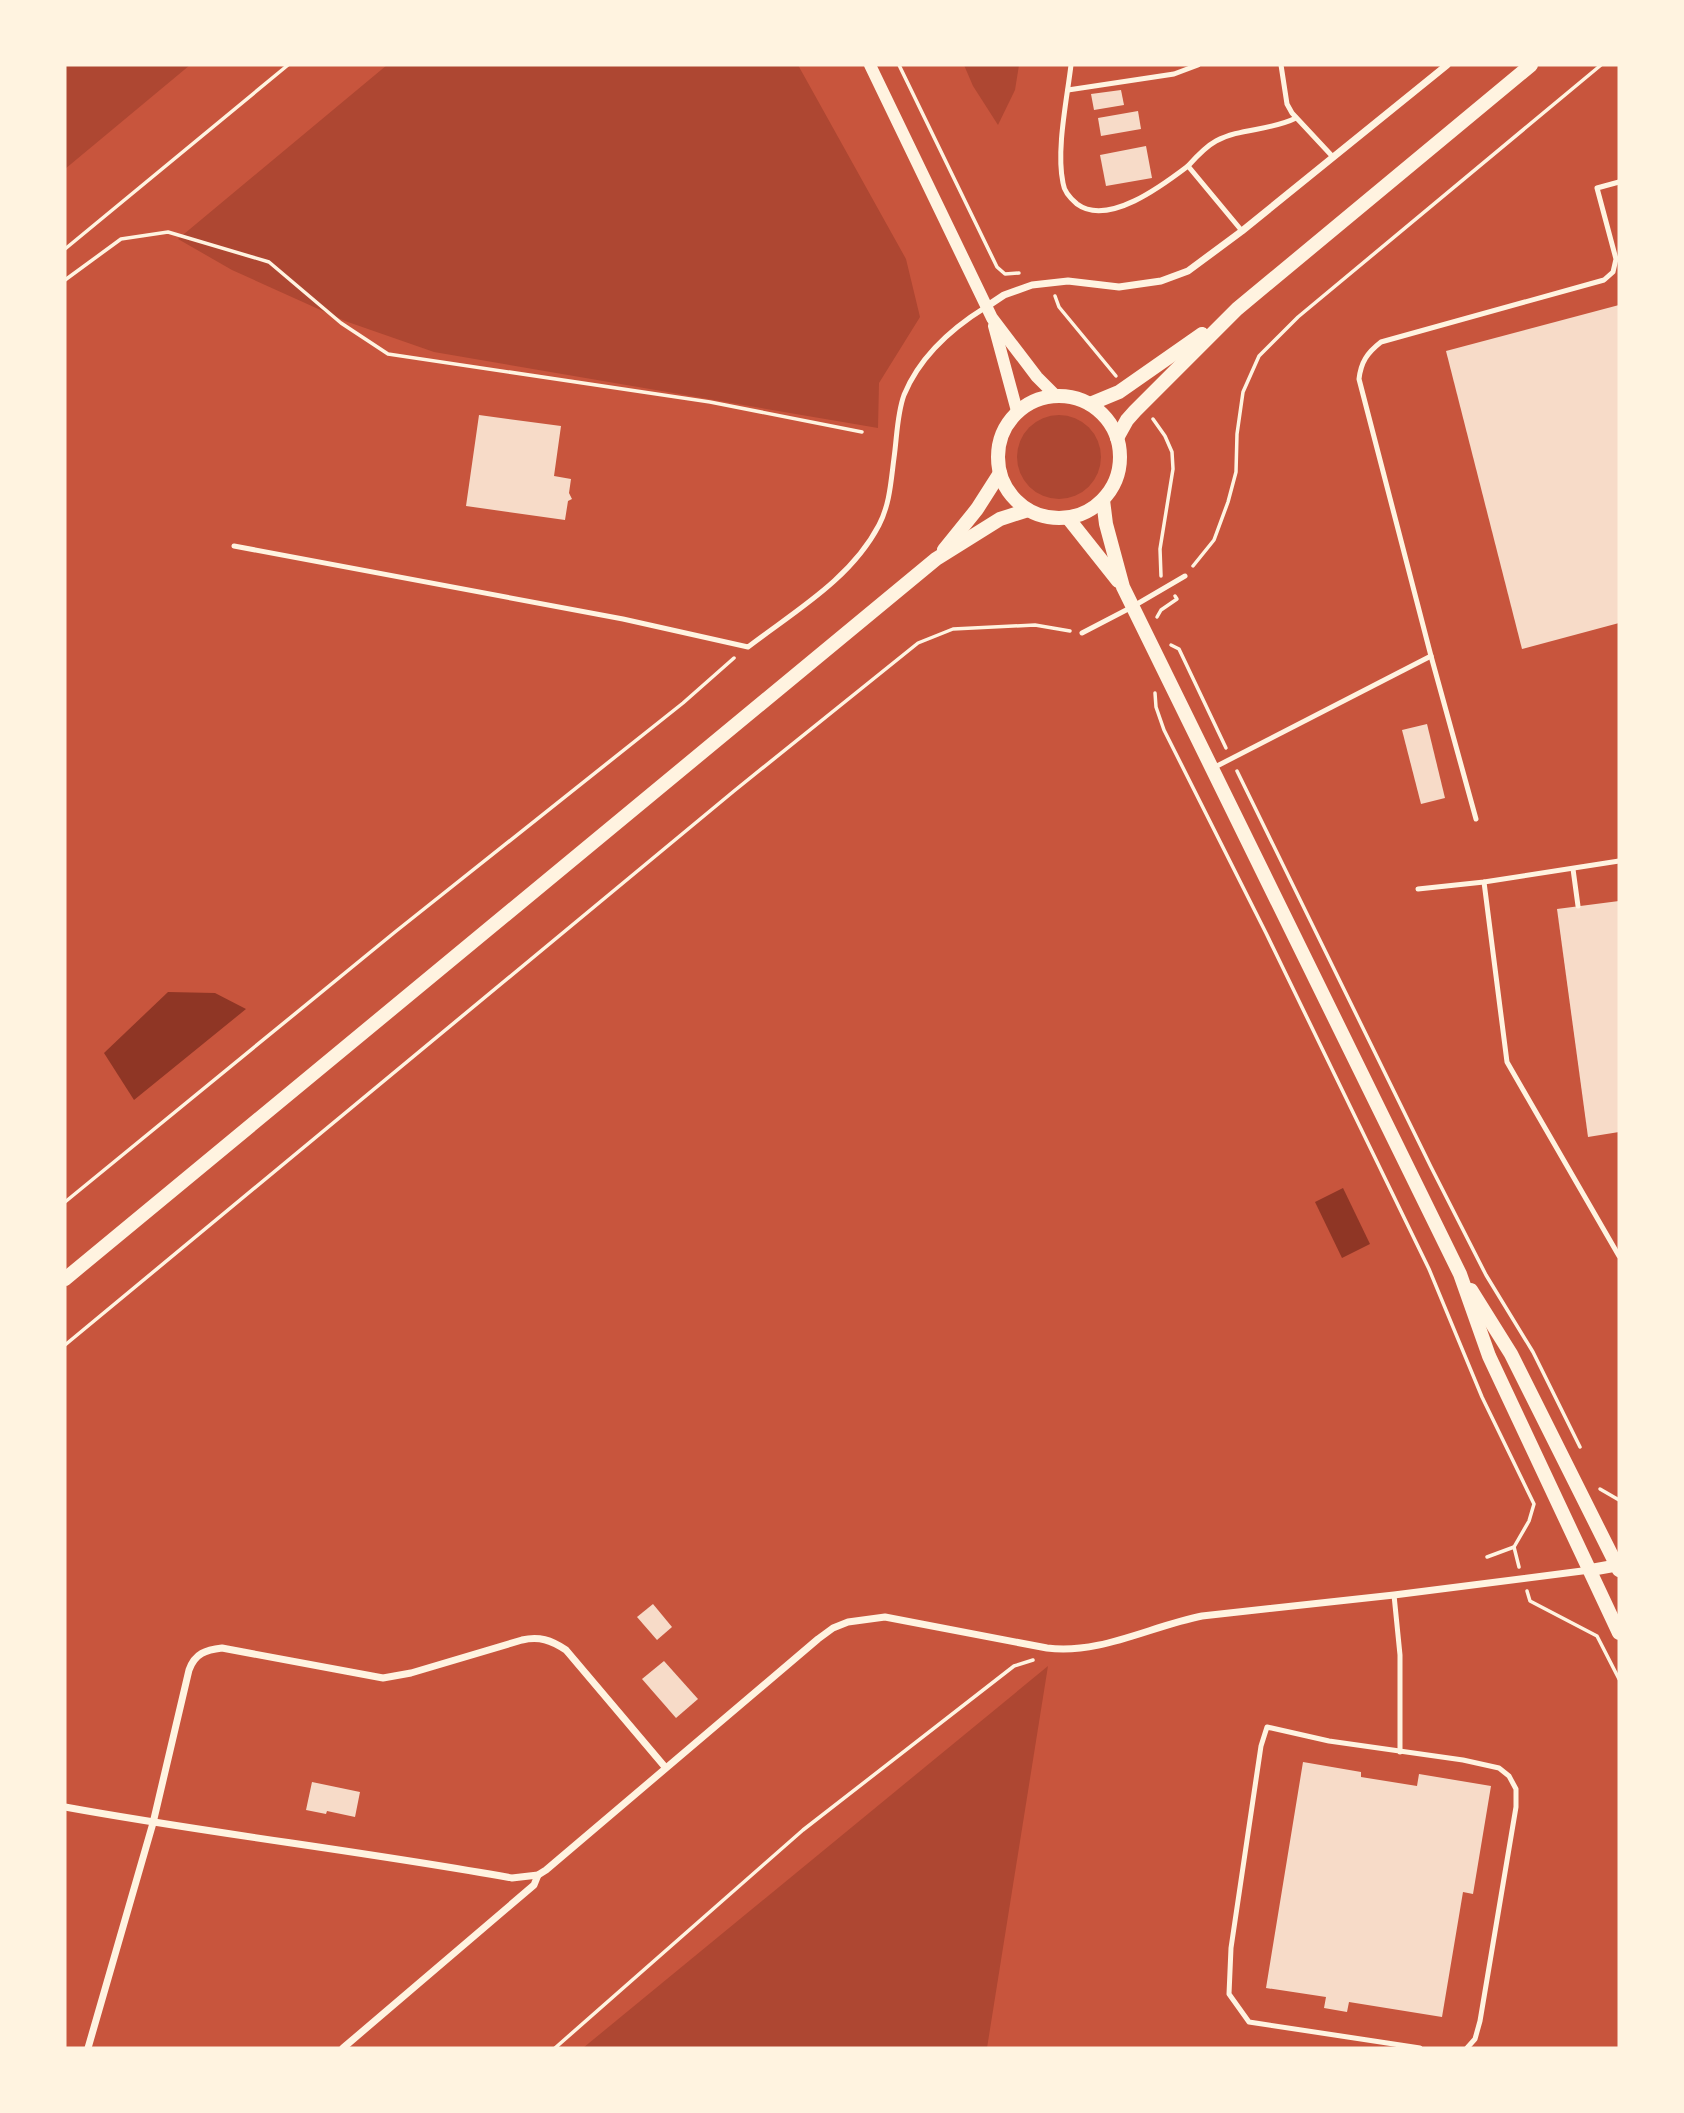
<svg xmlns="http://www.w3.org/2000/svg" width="1684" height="2113" font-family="'PT Sans Narrow',sans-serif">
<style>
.green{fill:#ae4732}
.water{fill:#8f3625}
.building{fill:#f7dbc8}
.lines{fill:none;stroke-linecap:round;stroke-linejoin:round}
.path{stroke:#fff3e0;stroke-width:3.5}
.service{stroke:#fff3e0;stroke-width:5}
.minor{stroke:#fff3e0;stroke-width:7}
.tertiary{stroke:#fff3e0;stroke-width:12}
.secondary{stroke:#fff3e0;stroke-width:14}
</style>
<rect width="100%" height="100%" fill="#c8553d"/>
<g class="green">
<polygon points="65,65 190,65 65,169"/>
<polygon points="387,65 798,65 906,259 920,317 879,383 878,428 434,352 345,321 232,270 178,239"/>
<polygon points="964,65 1019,65 1015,90 998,125 973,86"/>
<circle cx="1059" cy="457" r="42"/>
<polygon points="1048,1666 987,2048 583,2048"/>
</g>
<g class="water">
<polygon points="168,992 215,993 246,1009 134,1100 104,1053"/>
<polygon points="1343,1188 1370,1244 1342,1258 1315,1202"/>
</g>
<g class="building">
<polygon points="1121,90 1124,105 1094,110 1091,94"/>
<polygon points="1138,111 1141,129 1101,136 1098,118"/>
<polygon points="1146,146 1152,178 1106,186 1100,155"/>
<polygon points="1619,305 1619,623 1522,649 1446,351"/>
<polygon points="479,415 561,426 554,476 571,479 569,493 572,499 568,501 565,520 466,506"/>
<polygon points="1427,724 1445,798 1421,804 1402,730"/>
<polygon points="1619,901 1619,1132 1588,1137 1557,909"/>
<polygon points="653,1604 672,1627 657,1640 637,1617"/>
<polygon points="664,1661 698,1699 676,1718 642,1679"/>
<polygon points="1303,1762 1361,1772 1361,1777 1417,1786 1419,1774 1491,1786 1473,1894 1463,1892 1442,2017 1349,2002 1347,2012 1324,2008 1326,1997 1266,1988"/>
<polygon points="312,1782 360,1792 355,1817 327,1811 326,1814 306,1810"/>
</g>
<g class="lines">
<g class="path">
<polyline points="899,65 997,267 1005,274 1019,273"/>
<polyline points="65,249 288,65"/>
<polyline points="65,280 121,239 168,232 269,262 341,323 388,354 710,402 862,432"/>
<polyline points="1055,296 1059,307 1116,376"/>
<polyline points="1153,419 1165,436 1172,452 1173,469 1160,549 1161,576"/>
<polyline points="1193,566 1214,540 1228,502 1236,472 1237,434 1243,392 1259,356 1298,317 1601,65"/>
<polyline points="1157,617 1161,610 1177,599 1175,596"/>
<polyline points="1171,645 1179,649 1226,748"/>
<polyline points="1155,693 1156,707 1164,730 1266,933 1429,1269 1482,1397 1534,1504 1529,1521 1514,1547 1519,1567"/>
<polyline points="1237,771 1431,1167 1486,1275 1533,1352 1580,1447"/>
<polyline points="65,1202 395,932 683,703 734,658"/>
<polyline points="65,1345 734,791 918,643 953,629 1035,625 1070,631"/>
<polyline points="1600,1489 1619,1500"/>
<polyline points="1487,1557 1514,1547"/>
<polyline points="1527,1591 1530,1601 1597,1636 1619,1679"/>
<polyline points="555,2048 803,1830 1014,1666 1033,1660"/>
</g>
<g class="service">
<path d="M 1071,65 C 1067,99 1056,150 1063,183 C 1064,191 1071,199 1077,204 C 1108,227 1163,185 1188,166 L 1242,231"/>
<polyline points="1281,65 1287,104 1292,113 1333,157"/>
<polyline points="1068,90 1174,74 1198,65"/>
<path d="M 1188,166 C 1196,157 1205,147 1216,141 C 1240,128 1270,131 1296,118"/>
<path d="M 234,546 L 623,619 L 748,647 C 795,611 851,579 879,525 C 890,504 891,480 894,458 C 897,437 897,414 904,395 C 920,356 952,328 986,307"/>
<polyline points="1082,633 1132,607 1185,576"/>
<polyline points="1215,767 1431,656"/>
<path d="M 1476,819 L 1431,656 L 1359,379 C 1361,362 1367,353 1381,342 L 1604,280 L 1613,272 L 1616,259 L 1597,188 L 1619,182"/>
<polyline points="1573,869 1578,906"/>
<polyline points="1484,882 1507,1062 1619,1256"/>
<polyline points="1418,889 1484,882 1619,861"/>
<polyline points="1394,1595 1400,1655 1400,1752"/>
<polyline points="1420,2048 1249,2022 1229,1994 1231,1948 1261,1746 1267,1727 1329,1741 1463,1760 1499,1768 1509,1776 1516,1789 1516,1807 1480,2021 1475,2039 1467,2048"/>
</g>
<g class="minor">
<polyline points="986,307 1004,295 1032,285 1068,281 1119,287 1161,281 1188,271 1242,231 1447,65"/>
<path d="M 65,1807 C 213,1834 363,1851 512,1878 L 538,1875 L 546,1870 L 818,1639 L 833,1628 L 848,1622 L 885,1617 L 1047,1648 C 1099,1655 1151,1626 1202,1616 L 1394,1595 L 1590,1570"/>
<path d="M 88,2048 L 153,1823 L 189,1670 C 195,1653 206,1650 222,1648 L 383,1678 L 411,1673 L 522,1640 C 539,1636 551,1640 566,1650 L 665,1767"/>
<polyline points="343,2048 534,1885 538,1875"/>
</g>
<g class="tertiary">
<polyline points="870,65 992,318 1037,377 1056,396"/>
<polyline points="994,326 1017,411"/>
<polyline points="1591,1570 1619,1565"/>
</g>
<g class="secondary">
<circle cx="1059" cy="457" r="61"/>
<polyline points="1090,404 1119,392 1202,334"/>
<polyline points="1117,438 1127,420 1135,411 1237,309 1531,65"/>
<polyline points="1103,500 1106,524 1123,587 1460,1274 1489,1356 1619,1633"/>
<polyline points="1068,518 1118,581"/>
<polyline points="944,550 977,509 1000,473"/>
<polyline points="65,1279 936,559 1000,519 1028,510"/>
<polyline points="1471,1290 1511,1354 1619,1570"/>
</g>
</g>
<rect width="1684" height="2113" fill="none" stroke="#fff3e0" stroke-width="133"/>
</svg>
